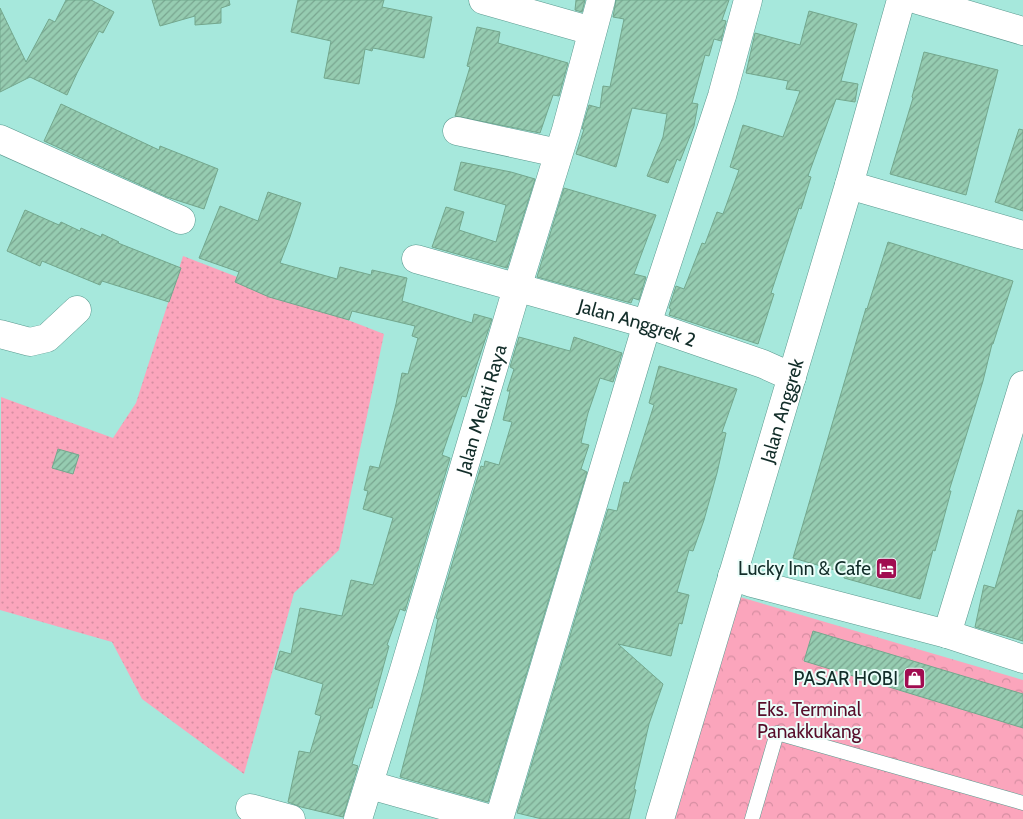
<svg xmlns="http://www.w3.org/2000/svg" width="1023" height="819" font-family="Cabin,sans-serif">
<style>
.grass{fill:url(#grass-dots)}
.park{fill:url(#park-crowns)}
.building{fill:url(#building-hatch);stroke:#73a78d}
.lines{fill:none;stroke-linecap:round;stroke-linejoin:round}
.service-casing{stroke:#59988e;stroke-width:15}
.minor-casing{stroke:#59988e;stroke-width:29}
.tertiary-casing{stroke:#59988e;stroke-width:29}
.service{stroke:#fff;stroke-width:14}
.minor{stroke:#fff;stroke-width:28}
.tertiary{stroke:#fff;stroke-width:28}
.labels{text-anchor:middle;stroke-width:4;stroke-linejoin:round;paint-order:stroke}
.street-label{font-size:19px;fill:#122d29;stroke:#ebfefa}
.poi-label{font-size:19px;fill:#122d29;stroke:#ebfefa;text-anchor:end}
.park-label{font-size:19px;fill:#570d2a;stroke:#ebfefa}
</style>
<defs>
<pattern id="grass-dots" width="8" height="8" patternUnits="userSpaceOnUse" patternTransform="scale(1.25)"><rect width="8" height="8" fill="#fba5bc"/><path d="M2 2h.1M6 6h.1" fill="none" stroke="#d68ea2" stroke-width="1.8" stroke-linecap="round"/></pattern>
<pattern id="park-crowns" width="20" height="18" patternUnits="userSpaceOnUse" patternTransform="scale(1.25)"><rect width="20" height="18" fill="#fba5bc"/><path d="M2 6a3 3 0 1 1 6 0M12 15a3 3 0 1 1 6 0" fill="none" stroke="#d68ea2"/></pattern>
<pattern id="building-hatch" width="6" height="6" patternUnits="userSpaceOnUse" patternTransform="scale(1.25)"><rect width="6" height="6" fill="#96ccb1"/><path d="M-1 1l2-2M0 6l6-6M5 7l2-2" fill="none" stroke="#79a690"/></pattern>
</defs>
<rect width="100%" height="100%" fill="#a6e8dc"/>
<polygon class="grass" points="183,256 384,334 339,550 294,593 244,774 142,699 112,642 0,610 1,397 113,438 136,403"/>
<polygon class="park" points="740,597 1023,680 1023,819 675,819"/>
<g class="building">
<polygon points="66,0 91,0 114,12 103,33 99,31 77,73 67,95 30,77 0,92 0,8 26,62 49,19 55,22"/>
<polygon points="152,0 229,0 230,5 221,8 221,23 195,25 195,16 160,26"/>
<polygon points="298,0 384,0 382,7 432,17 424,58 373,48 372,51 365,49 359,84 324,78 331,41 291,32"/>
<polygon points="576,0 585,0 582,12 575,10"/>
<polygon points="616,0 729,0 722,20 726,21 721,41 714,39 709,56 705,55 692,103 698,104 694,126 680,161 677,159 668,183 647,176 663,137 667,114 632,108 616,167 576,154 584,129 582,129 589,105 600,108 603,86 610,87 624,19 613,17"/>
<polygon points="809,11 857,24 841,81 858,84 855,102 836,99 808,176 811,177 801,209 799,208 771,293 774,294 758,344 669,315 671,309 669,308 676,286 684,289 702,243 705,244 717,212 723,214 739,170 730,167 743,125 783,137 800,91 786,89 788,81 746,73 755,33 800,45"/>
<polygon points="477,27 500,32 498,43 568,63 559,96 553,95 540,133 455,116 470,67 467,66"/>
<polygon points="924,52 998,70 966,195 890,174 913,98 912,97"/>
<polygon points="61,104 159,150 160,146 218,169 204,209 167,197 44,141"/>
<polygon points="1019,129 1023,130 1023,211 995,202"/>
<polygon points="461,162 511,172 535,179 507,268 432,247 446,207 464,212 459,230 496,242 506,205 454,190"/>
<polygon points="564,188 656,215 634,274 646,277 639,300 633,298 631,303 537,277"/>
<polygon points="268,192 301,203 290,237 280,263 337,279 340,267 371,275 372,270 407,278 402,301 472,323 474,314 492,319 466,397 462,396 442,455 450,458 405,611 400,609 387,645 389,646 372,708 369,708 352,764 358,766 343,817 301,807 288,802 299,751 310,753 321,716 315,714 323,684 275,669 280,651 291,654 300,608 342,616 351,580 373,585 393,518 363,509 368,491 364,490 370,466 379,468 396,404 402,373 408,374 418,338 412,336 415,326 352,311 349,320 269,297 235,282 239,272 199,258 220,206 258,221"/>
<polygon points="25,210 59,225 61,222 80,231 81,228 101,237 102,234 119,242 118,243 181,268 169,302 102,281 100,285 42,261 40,266 7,251"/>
<polygon points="888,242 1013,281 993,344 992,344 983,381 949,491 951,491 935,551 933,550 920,599 844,578 845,573 793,558 866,308 867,309"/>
<polygon points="519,337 570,351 574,337 622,353 613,382 600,378 588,413 581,443 589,445 581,469 587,472 488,802 400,777 423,689 438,619 436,618 481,466 484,467 485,461 499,465 512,422 503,420 510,391 507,391 514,369 510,367"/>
<polygon points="659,366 737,389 722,432 726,433 717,473 704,520 693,551 689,550 677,592 689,595 682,624 679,623 671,656 618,644 663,684 649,724 634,789 636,790 629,819 542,819 517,813 608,509 617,511 624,482 629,483 654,405 649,403"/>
<polygon points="58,449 79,455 73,474 52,468"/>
<polygon points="1018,510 1023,511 1023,641 975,627 984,585 995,588"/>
<polygon points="813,631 1023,694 1023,728 804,661"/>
</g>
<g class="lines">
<defs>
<polyline id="service" points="752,819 777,733 1023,803"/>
<g id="minor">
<polyline points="483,0 592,31"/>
<polyline points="918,0 1023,31"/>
<polyline points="457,131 558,153"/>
<polyline points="0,139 181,220"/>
<polyline points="849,185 1023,235"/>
<path id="s1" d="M 416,259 L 647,324 L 763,364 L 792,377"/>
<polyline points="0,334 30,342 47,338 77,310"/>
<polyline points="732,576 752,583 947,634 1023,659"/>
<polyline points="947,634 1023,385"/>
<polyline points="370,785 491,819"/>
<polyline points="250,808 291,819"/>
<path id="s2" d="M 358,819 L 404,670 L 517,288 L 566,130 L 601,0"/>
<polyline points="499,819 647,324 722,96 748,0"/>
</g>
<g id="tertiary">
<path id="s3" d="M 660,819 L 849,185 L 901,0"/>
</g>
</defs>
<use href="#service" class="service-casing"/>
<use href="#minor" class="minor-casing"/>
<use href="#tertiary" class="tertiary-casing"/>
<use href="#service" class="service"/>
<use href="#minor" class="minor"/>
<use href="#tertiary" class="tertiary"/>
</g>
<defs>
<symbol id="hotel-square" viewBox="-11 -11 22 22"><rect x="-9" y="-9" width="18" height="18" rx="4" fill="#a10c50" stroke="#ebfefa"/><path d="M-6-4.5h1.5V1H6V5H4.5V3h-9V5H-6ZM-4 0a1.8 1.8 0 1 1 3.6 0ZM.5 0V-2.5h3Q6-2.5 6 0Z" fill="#fff"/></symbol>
<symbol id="shop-square" viewBox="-11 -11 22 22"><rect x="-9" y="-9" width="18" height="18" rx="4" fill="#a10c50" stroke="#ebfefa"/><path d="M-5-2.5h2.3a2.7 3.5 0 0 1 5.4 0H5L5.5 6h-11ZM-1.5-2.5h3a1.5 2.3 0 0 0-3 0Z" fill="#fff"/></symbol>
</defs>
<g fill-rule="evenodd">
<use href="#hotel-square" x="874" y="556" width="25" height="25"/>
<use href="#shop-square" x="902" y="666" width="25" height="25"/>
</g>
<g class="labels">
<g class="street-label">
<text dy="7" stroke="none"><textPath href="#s1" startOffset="230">Jalan Anggrek 2</textPath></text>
<text dy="7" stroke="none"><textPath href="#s2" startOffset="428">Jalan Melati Raya</textPath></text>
<text dy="7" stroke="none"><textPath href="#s3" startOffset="426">Jalan Anggrek</textPath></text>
</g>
<g class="poi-label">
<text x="871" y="575">Lucky Inn &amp; Cafe</text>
<text x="898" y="685">PASAR HOBI</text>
</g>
<g class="park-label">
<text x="809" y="716">Eks. Terminal<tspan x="809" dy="22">Panakkukang</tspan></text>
</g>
</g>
</svg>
